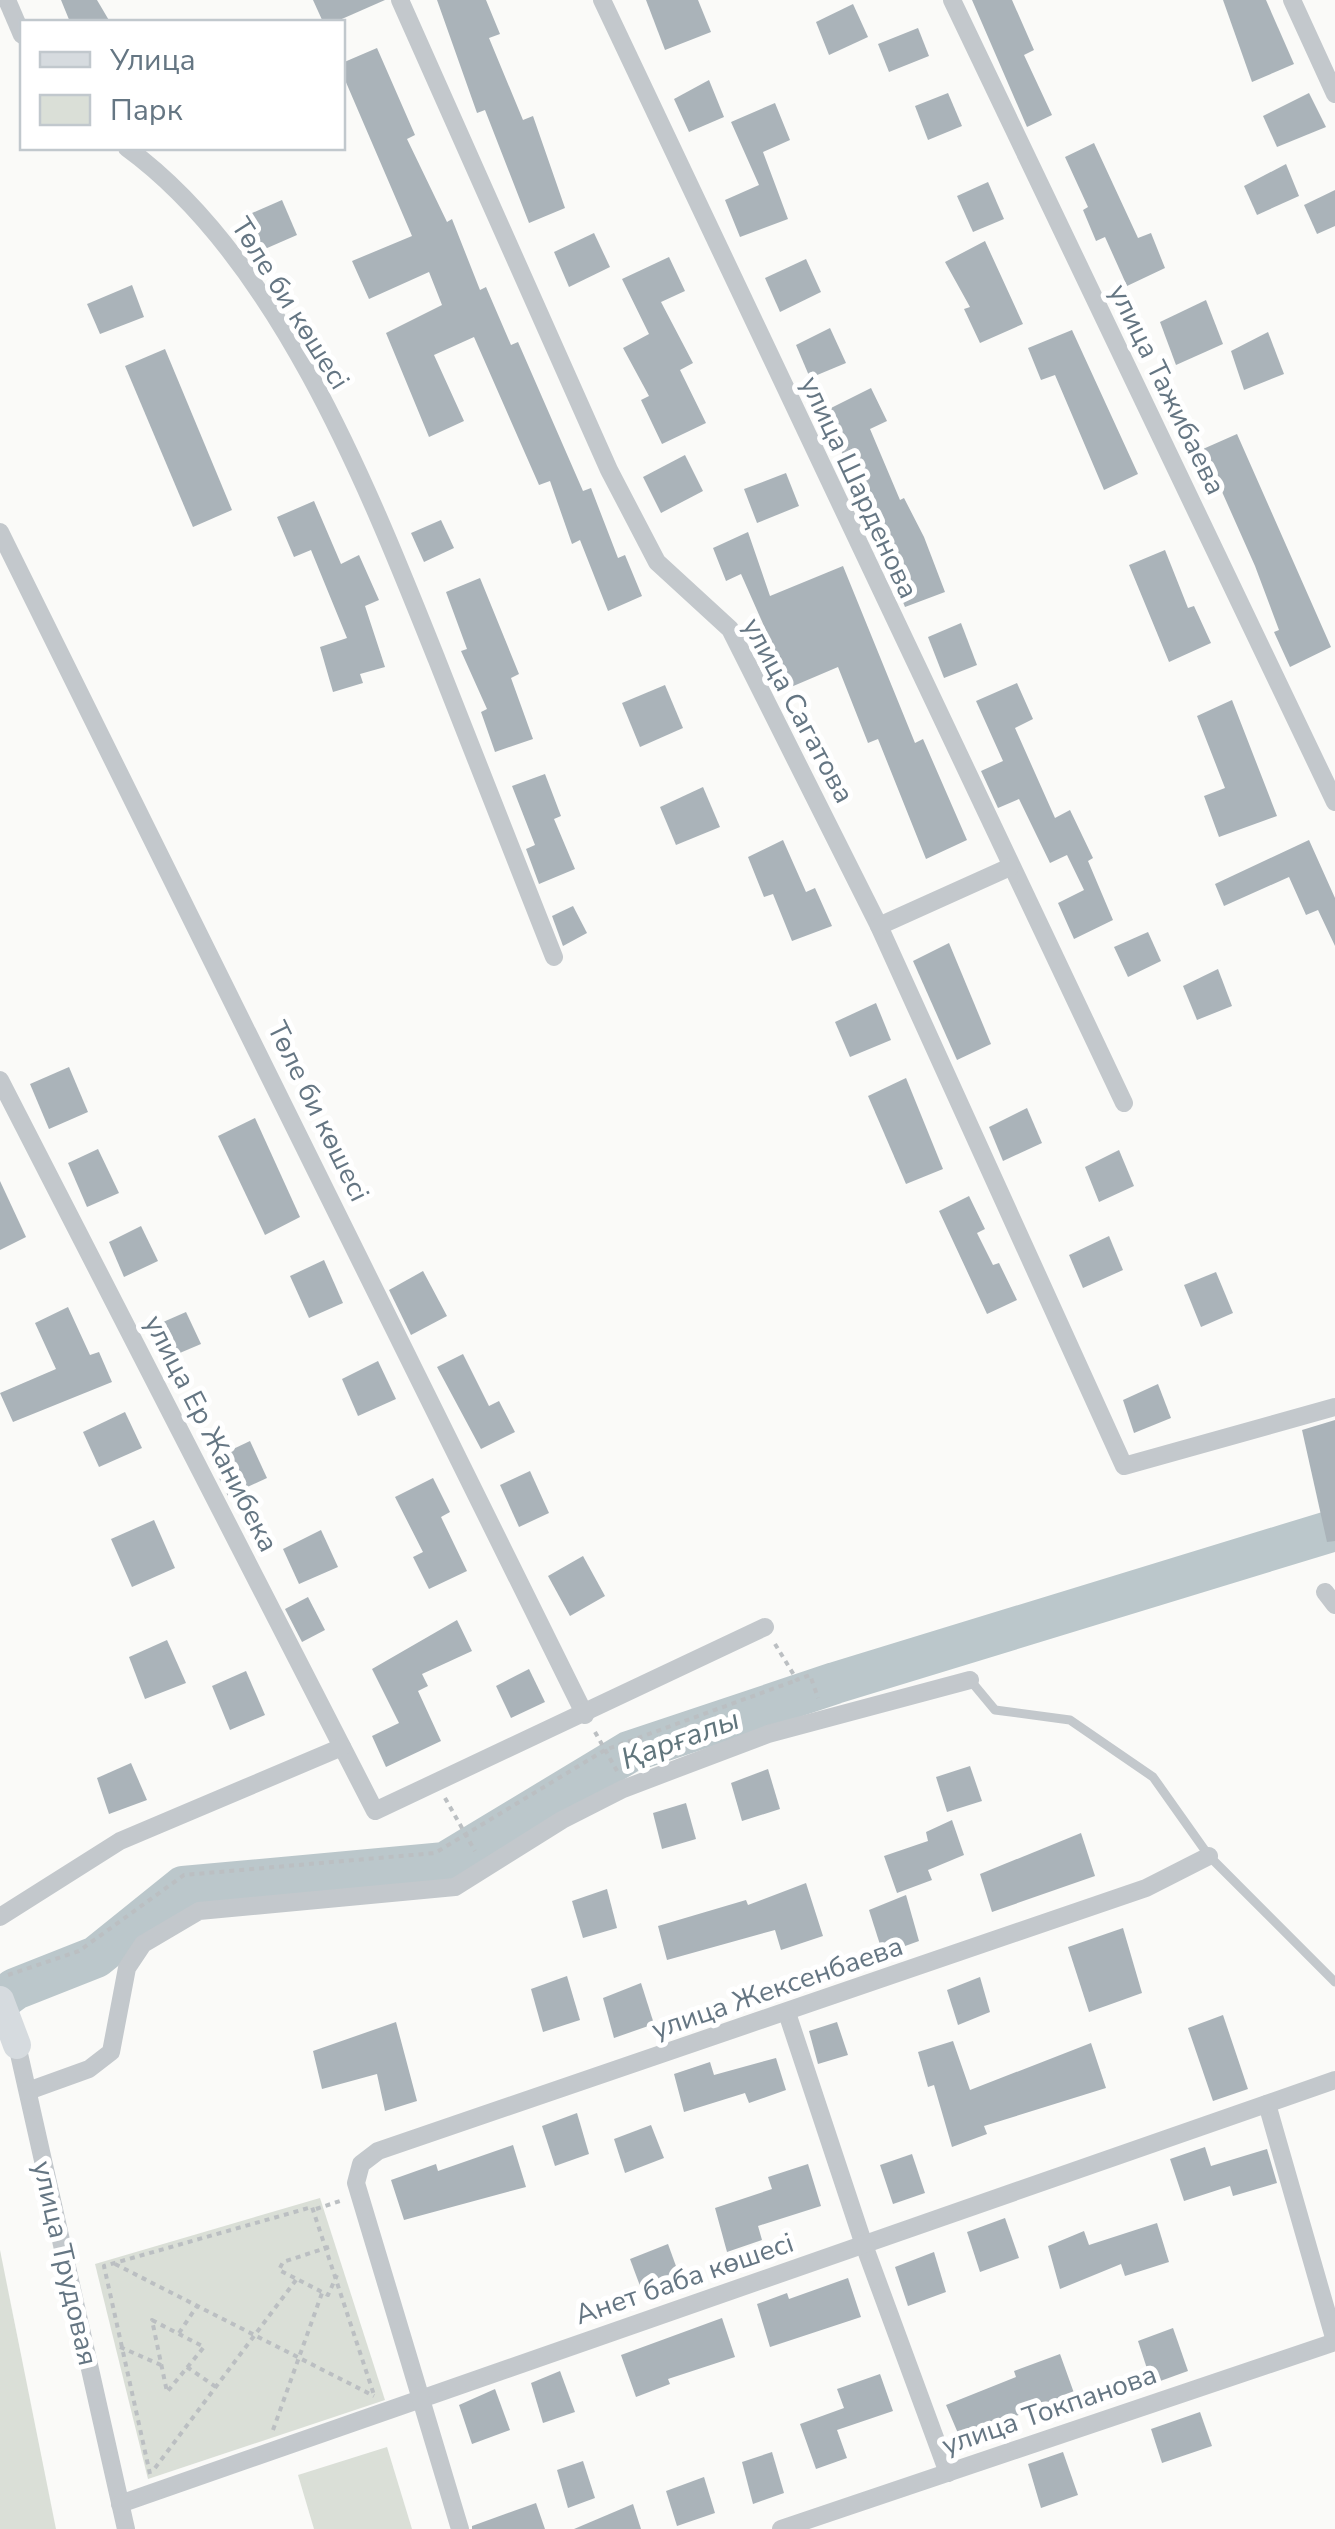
<svg xmlns="http://www.w3.org/2000/svg" width="1335" height="2529" font-family="'Nunito Sans',sans-serif">
<style>
.green{fill:#dadfd7}
.lines{fill:none;stroke-linecap:round;stroke-linejoin:round}
.river{stroke:#bbc7cb;stroke-width:42}
.building{fill:#aab3b9}
.path{stroke:#bbbfc2;stroke-width:4;stroke-dasharray:5 5;stroke-linecap:butt}
.lane{stroke:#c3c8cc;stroke-width:9}
.street{stroke:#c3c8cc;stroke-width:18}
.secondary{stroke:#d6dbdf;stroke-width:28}
.labels{text-anchor:middle;stroke-width:10;stroke-linejoin:round;paint-order:stroke}
.street-label{font-size:28px;fill:#657683;stroke:#fff}
.water-label{font-size:30px;font-style:italic;fill:#60757c;stroke:#fff}
</style>
<rect width="100%" height="100%" fill="#fafaf8"/>
<g class="green">
<polygon points="320,2198 385,2400 148,2479 95,2264"/>
<polygon points="0,2250 56,2529 0,2529"/>
<polygon points="387,2447 412,2529 314,2529 298,2475"/>
</g>
<g class="lines">
<polyline class="river" points="0,2000 15,1989 96,1957 183,1887 445,1863 629,1752 835,1683 1335,1530"/>
</g>
<g class="building">
<polygon points="61,0 97,0 110,22 70,22"/>
<polygon points="313,0 385,0 335,22 323,22"/>
<polygon points="437,0 486,0 500,34 489,38 523,120 533,116 565,208 529,223 485,110 477,113"/>
<polygon points="646,0 698,0 711,32 665,50"/>
<polygon points="972,0 1012,0 1034,50 1024,55 1052,115 1027,127"/>
<polygon points="1223,0 1266,0 1294,64 1252,82"/>
<polygon points="853,4 868,37 829,55 816,22"/>
<polygon points="918,28 929,56 889,72 878,44"/>
<polygon points="377,48 415,135 407,139 447,222 452,219 480,290 486,287 511,345 518,342 583,491 591,488 618,558 625,555 642,596 608,611 580,540 572,544 550,481 539,485 474,337 434,355 464,421 429,437 386,333 442,305 429,272 369,299 352,261 412,236 342,73 342,63"/>
<polygon points="709,80 724,117 689,132 674,99"/>
<polygon points="948,93 962,126 928,140 915,106"/>
<polygon points="1309,93 1326,127 1277,147 1263,116"/>
<polygon points="775,103 790,140 763,152 788,219 740,237 725,200 759,185 731,122"/>
<polygon points="1094,143 1138,238 1151,233 1165,268 1127,286 1105,237 1096,241 1083,210 1088,207 1065,157"/>
<polygon points="1286,164 1299,196 1257,215 1244,186"/>
<polygon points="988,182 1004,219 973,232 957,196"/>
<polygon points="1335,190 1335,226 1317,234 1304,205"/>
<polygon points="282,200 297,235 258,252 243,217"/>
<polygon points="594,233 610,267 569,287 554,252"/>
<polygon points="985,241 1023,324 980,343 964,309 970,307 945,262"/>
<polygon points="669,257 685,291 661,302 693,363 680,370 706,423 662,444 641,400 649,396 623,348 649,334 622,279"/>
<polygon points="806,259 821,292 780,312 765,278"/>
<polygon points="132,285 144,317 100,334 87,304"/>
<polygon points="1206,300 1223,344 1176,365 1160,322"/>
<polygon points="830,328 846,363 810,378 796,345"/>
<polygon points="1072,330 1138,474 1104,490 1055,375 1041,380 1028,348"/>
<polygon points="1268,332 1284,374 1244,390 1231,351"/>
<polygon points="165,349 232,510 193,527 125,366"/>
<polygon points="871,388 887,421 870,429 900,500 904,498 924,537 945,592 905,607 825,411"/>
<polygon points="1237,434 1331,647 1290,667 1274,632 1279,630 1255,566 1203,449"/>
<polygon points="685,455 703,491 661,513 643,477"/>
<polygon points="786,473 799,506 757,523 744,489"/>
<polygon points="314,501 341,564 359,555 379,600 365,606 385,667 360,674 363,683 333,692 320,647 347,638 311,550 294,557 277,517"/>
<polygon points="441,520 454,548 424,562 411,533"/>
<polygon points="748,532 770,596 843,566 915,743 923,739 967,840 926,859 878,739 868,743 838,667 791,687 741,574 726,581 713,548"/>
<polygon points="1165,550 1188,608 1194,606 1211,643 1169,662 1129,565"/>
<polygon points="480,578 519,674 511,678 533,739 495,752 481,712 487,709 461,651 467,649 446,592"/>
<polygon points="961,623 977,665 944,678 928,637"/>
<polygon points="1017,683 1033,719 1015,728 1055,818 1070,810 1093,858 1088,861 1113,920 1074,939 1058,903 1084,890 1067,855 1050,863 1019,799 998,808 981,771 1003,761 976,701"/>
<polygon points="665,685 683,728 640,747 622,703"/>
<polygon points="1232,700 1277,816 1219,837 1204,796 1225,788 1197,716"/>
<polygon points="545,774 561,816 554,819 575,869 539,884 526,849 535,845 512,786"/>
<polygon points="703,787 720,827 676,845 660,807"/>
<polygon points="783,840 806,892 815,888 832,926 792,941 773,894 764,897 748,857"/>
<polygon points="1309,840 1335,898 1335,946 1318,910 1306,915 1289,877 1224,906 1215,884"/>
<polygon points="573,906 587,933 563,946 552,916"/>
<polygon points="1148,932 1161,961 1128,977 1114,947"/>
<polygon points="949,943 991,1044 957,1060 913,961"/>
<polygon points="1218,969 1232,1006 1197,1020 1183,986"/>
<polygon points="876,1003 891,1040 850,1057 835,1022"/>
<polygon points="69,1067 88,1112 49,1129 30,1084"/>
<polygon points="906,1078 943,1169 906,1184 868,1096"/>
<polygon points="1027,1108 1042,1143 1003,1161 989,1127"/>
<polygon points="255,1118 300,1217 265,1235 218,1136"/>
<polygon points="98,1149 119,1193 87,1207 68,1163"/>
<polygon points="1119,1150 1134,1186 1099,1202 1085,1167"/>
<polygon points="0,1181 26,1237 0,1250"/>
<polygon points="969,1196 985,1229 977,1233 993,1265 999,1263 1017,1300 987,1314 939,1211"/>
<polygon points="141,1226 158,1261 124,1277 109,1242"/>
<polygon points="1109,1236 1123,1270 1083,1288 1069,1255"/>
<polygon points="324,1260 343,1303 309,1318 290,1276"/>
<polygon points="423,1271 447,1316 411,1335 389,1290"/>
<polygon points="1216,1272 1233,1313 1201,1327 1184,1285"/>
<polygon points="68,1307 90,1355 99,1352 112,1382 13,1422 0,1393 56,1369 35,1323"/>
<polygon points="186,1312 201,1344 168,1358 154,1326"/>
<polygon points="463,1354 489,1406 499,1401 515,1432 481,1449 437,1367"/>
<polygon points="378,1361 396,1399 358,1416 342,1379"/>
<polygon points="1158,1384 1171,1418 1134,1433 1123,1400"/>
<polygon points="125,1412 142,1448 99,1467 83,1432"/>
<polygon points="1335,1420 1335,1541 1327,1542 1302,1430"/>
<polygon points="250,1441 267,1478 228,1496 210,1460"/>
<polygon points="530,1471 549,1513 519,1527 500,1485"/>
<polygon points="433,1478 450,1512 441,1517 467,1571 429,1589 413,1557 423,1552 395,1497"/>
<polygon points="154,1520 175,1568 132,1587 111,1539"/>
<polygon points="321,1530 338,1567 299,1584 283,1549"/>
<polygon points="583,1556 605,1596 570,1616 548,1576"/>
<polygon points="308,1597 325,1630 302,1642 285,1609"/>
<polygon points="457,1620 472,1651 422,1674 428,1686 418,1691 441,1741 386,1767 372,1736 399,1723 372,1669"/>
<polygon points="167,1640 186,1683 145,1699 129,1657"/>
<polygon points="529,1669 545,1702 511,1718 496,1686"/>
<polygon points="246,1671 265,1715 230,1730 212,1686"/>
<polygon points="131,1763 147,1800 109,1814 97,1778"/>
<polygon points="970,1766 982,1801 947,1812 936,1777"/>
<polygon points="768,1769 780,1809 742,1821 731,1783"/>
<polygon points="686,1803 696,1839 662,1849 653,1813"/>
<polygon points="952,1820 964,1855 928,1870 932,1880 897,1893 884,1856 928,1841 926,1832"/>
<polygon points="1081,1833 1095,1876 992,1912 980,1874"/>
<polygon points="806,1883 823,1936 781,1950 775,1930 667,1960 658,1926 746,1900 748,1905"/>
<polygon points="607,1889 617,1928 583,1938 572,1901"/>
<polygon points="906,1895 919,1941 883,1954 869,1910"/>
<polygon points="1123,1928 1142,1993 1089,2012 1068,1947"/>
<polygon points="567,1976 580,2020 543,2032 531,1989"/>
<polygon points="980,1977 990,2012 958,2025 947,1990"/>
<polygon points="641,1983 654,2024 614,2038 603,1998"/>
<polygon points="1223,2015 1248,2089 1213,2101 1188,2028"/>
<polygon points="396,2022 417,2101 385,2111 377,2074 322,2089 313,2051"/>
<polygon points="837,2022 848,2055 818,2064 809,2031"/>
<polygon points="953,2041 970,2090 1091,2043 1106,2088 984,2126 987,2134 952,2147 934,2085 928,2087 918,2052"/>
<polygon points="776,2058 786,2090 749,2103 745,2093 684,2112 674,2074 710,2062 714,2075"/>
<polygon points="577,2113 589,2154 555,2166 542,2126"/>
<polygon points="651,2125 664,2158 625,2173 614,2139"/>
<polygon points="513,2145 526,2187 404,2220 391,2180 436,2164 438,2171"/>
<polygon points="1205,2147 1211,2166 1267,2149 1277,2183 1233,2196 1230,2186 1184,2201 1170,2159"/>
<polygon points="912,2154 925,2193 893,2204 880,2165"/>
<polygon points="808,2164 821,2206 758,2226 762,2240 727,2252 715,2208 772,2189 768,2177"/>
<polygon points="1005,2218 1019,2258 980,2272 967,2232"/>
<polygon points="1157,2223 1169,2262 1125,2276 1121,2264 1060,2289 1048,2246 1084,2231 1089,2245"/>
<polygon points="668,2244 681,2280 643,2294 630,2259"/>
<polygon points="934,2252 946,2292 908,2306 895,2267"/>
<polygon points="848,2278 861,2317 770,2347 757,2304 787,2293 789,2299"/>
<polygon points="722,2318 735,2357 668,2379 670,2384 636,2397 621,2355"/>
<polygon points="1173,2328 1188,2371 1152,2384 1138,2341"/>
<polygon points="1060,2354 1074,2393 960,2438 946,2405 1016,2377 1014,2371"/>
<polygon points="560,2371 575,2412 543,2423 531,2383"/>
<polygon points="880,2374 893,2411 837,2430 847,2458 816,2469 800,2424 844,2408 837,2389"/>
<polygon points="495,2389 510,2430 472,2444 459,2405"/>
<polygon points="1200,2412 1212,2446 1162,2463 1151,2429"/>
<polygon points="772,2452 784,2493 753,2504 742,2462"/>
<polygon points="1063,2452 1078,2495 1041,2508 1028,2464"/>
<polygon points="583,2461 595,2498 568,2508 557,2470"/>
<polygon points="704,2477 715,2513 677,2526 666,2491"/>
<polygon points="536,2503 545,2529 472,2529 472,2526"/>
<polygon points="633,2504 641,2529 574,2529"/>
</g>
<g class="lines">
<g class="path">
<polyline points="775,1644 797,1680 810,1675 818,1698"/>
<polyline points="595,1732 617,1771"/>
<polyline points="445,1798 475,1851"/>
<polyline points="8,1975 79,1951 184,1875 435,1853 605,1750 797,1680"/>
<polyline points="316,2209 340,2201"/>
<polyline points="329,2247 283,2262 279,2270 328,2295 337,2275"/>
<polyline points="115,2264 374,2396"/>
<polygon points="152,2320 204,2347 167,2392"/>
<polyline points="179,2333 197,2306"/>
<polyline points="120,2347 161,2365"/>
<polyline points="187,2367 216,2387"/>
<polyline points="273,2430 322,2293"/>
<polyline points="155,2468 296,2280"/>
<polyline points="150,2474 104,2266 312,2207 374,2395"/>
</g>
<polyline class="lane" points="970,1680 995,1710 1070,1720 1153,1777 1209,1856 1335,1982"/>
<g class="street">
<polyline points="7,0 22,35"/>
<polyline points="400,0 609,470 657,562 730,629 879,926 1124,1466 1335,1407"/>
<polyline points="602,0 1124,1103"/>
<polyline points="952,0 1335,802"/>
<polyline points="1292,0 1335,94"/>
<path d="M 127,148 C 279,259 369,490 437,660 C 477,759 516,858 554,957"/>
<polyline points="0,532 585,1715"/>
<polyline points="879,926 1010,867"/>
<polyline points="0,1080 375,1811 765,1627"/>
<polyline points="1325,1592 1335,1605"/>
<polyline points="0,1917 120,1841 342,1747"/>
<polyline points="787,2013 864,2245 948,2473"/>
<polyline points="17,2045 126,2529"/>
<polyline points="28,2091 89,2069 111,2052 127,1968 143,1944 199,1911 455,1887 562,1820 623,1789 768,1734 970,1680"/>
<polyline points="1267,2104 1335,2341"/>
<polyline points="120,2504 1335,2080"/>
<polyline points="460,2529 356,2183 361,2164 378,2151 1146,1888 1209,1856"/>
<polyline points="781,2529 1335,2342"/>
</g>
<polyline class="secondary" points="0,2000 17,2045"/>
</g>
<g class="labels">
<g class="street-label">
<text transform="translate(291 303) rotate(58)" y="10">Төле би көшесі</text>
<text transform="translate(1168 389) rotate(64)" y="10">улица Тажибаева</text>
<text transform="translate(860 487) rotate(65)" y="10">улица Шарденова</text>
<text transform="translate(799 710) rotate(62)" y="10">улица Сагатова</text>
<text transform="translate(319 1111) rotate(64)" y="10">Төле би көшесі</text>
<text transform="translate(212 1433) rotate(63)" y="10">улица Ер Жанибека</text>
<text transform="translate(777 1987) rotate(-19)" y="10">улица Жексенбаева</text>
<text transform="translate(66 2263) rotate(77)" y="10">улица Трудовая</text>
<text transform="translate(684 2278) rotate(-19)" y="10">Анет баба көшесі</text>
<text transform="translate(1049 2409) rotate(-19)" y="10">улица Токпанова</text>
</g>
<g class="water-label">
<text transform="translate(680 1739) rotate(-20)" y="10">Қарғалы</text>
</g>
</g>
<rect x="20" y="20" width="325" height="130" fill="#ffffff" stroke="#c1c8cd" stroke-width="2.5"/>
<rect x="40" y="52" width="50" height="15" fill="#d6dbdf" stroke="#c1c8cd" stroke-width="2.5"/>
<text x="110" y="70" font-size="30" fill="#657683">Улица</text>
<rect x="40" y="95" width="50" height="30" fill="#dadfd7" stroke="#c1c8cd" stroke-width="2.5"/>
<text x="110" y="120" font-size="30" fill="#657683">Парк</text>
</svg>
